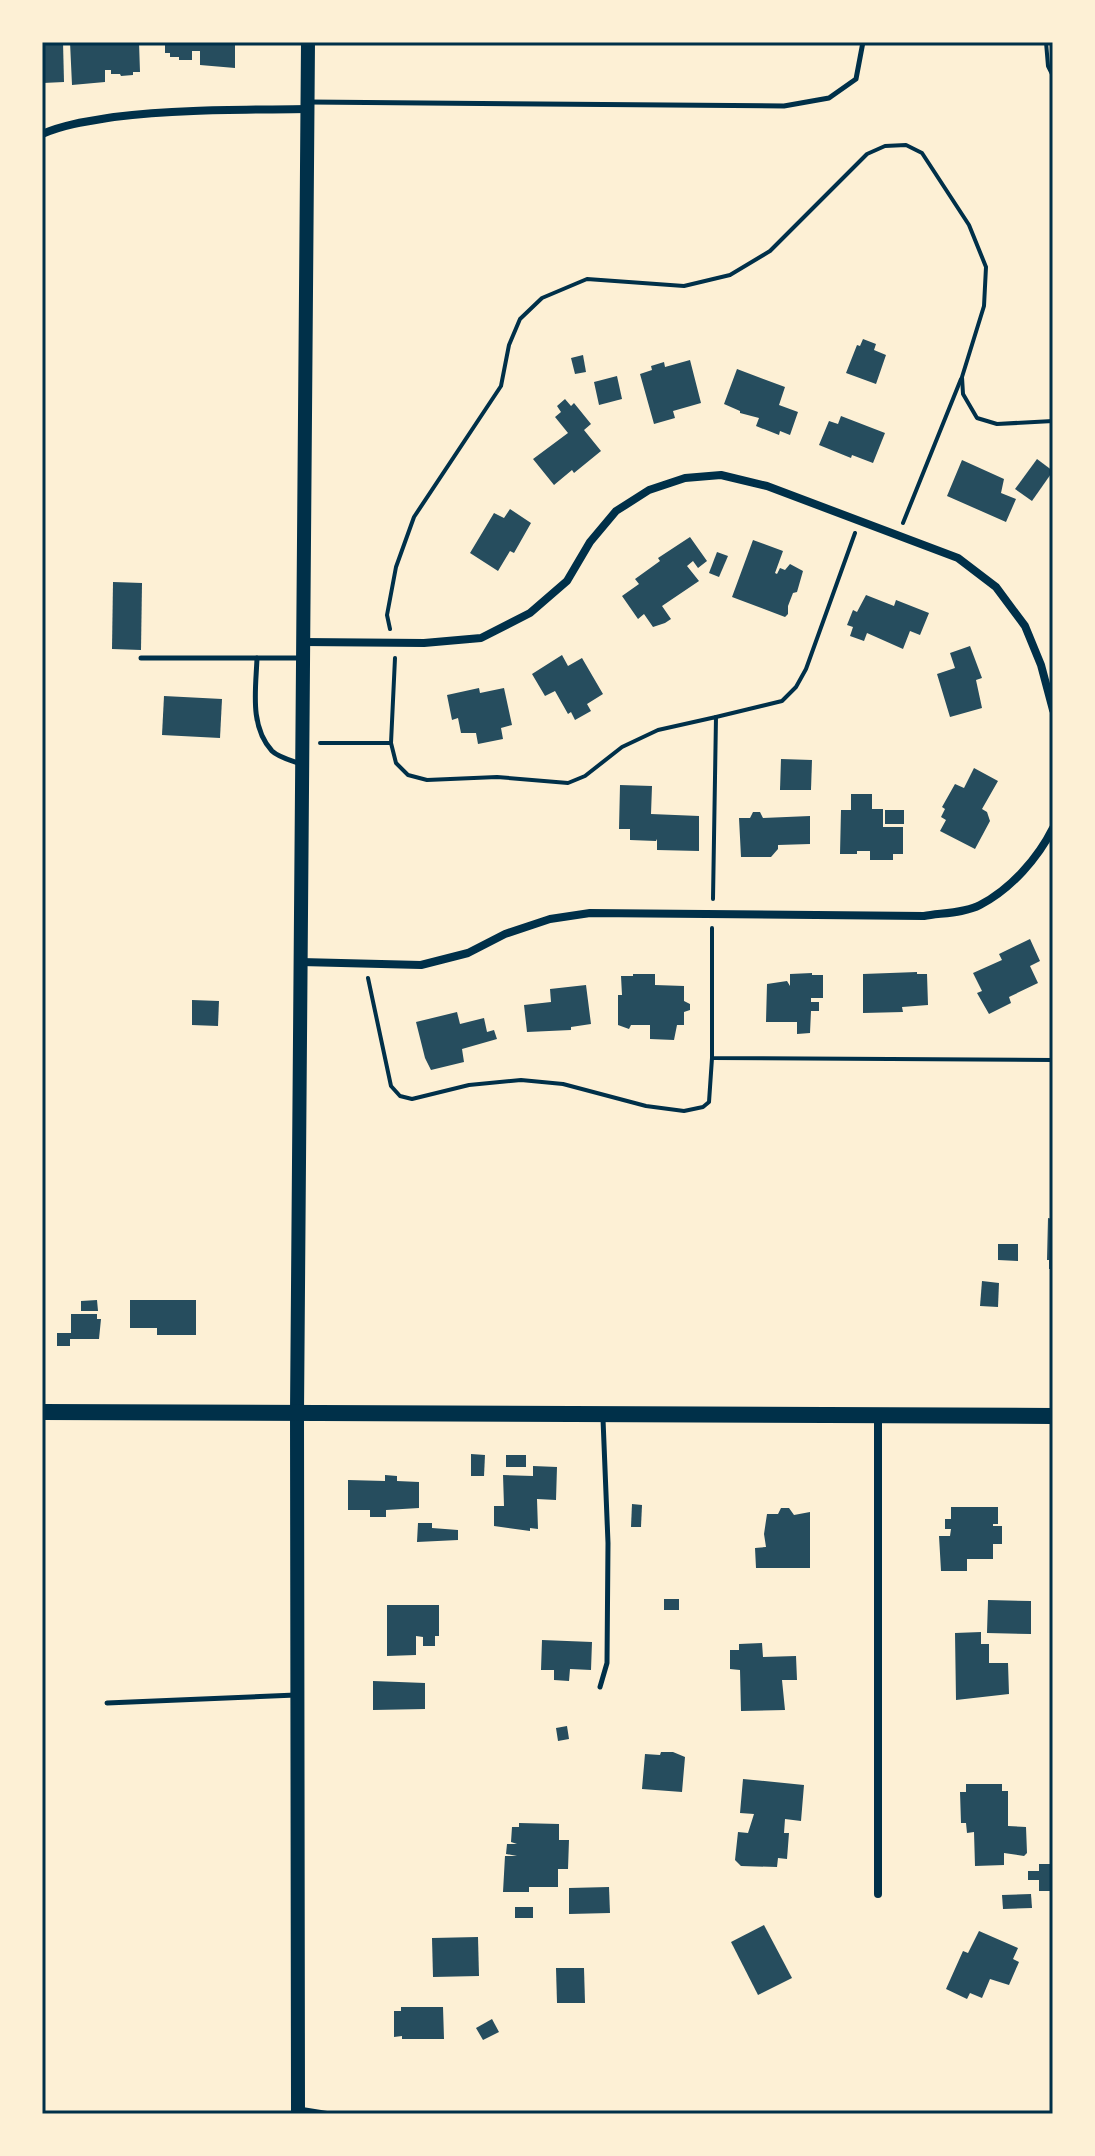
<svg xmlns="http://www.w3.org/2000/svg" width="1095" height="2156" font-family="'Asap Condensed',sans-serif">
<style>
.building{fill:#264d5e}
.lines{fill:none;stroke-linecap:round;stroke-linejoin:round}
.path{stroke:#003049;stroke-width:4}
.service{stroke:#003049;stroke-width:5}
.minor{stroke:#003049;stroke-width:8}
.tertiary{stroke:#003049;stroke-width:14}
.secondary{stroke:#003049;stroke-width:16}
.neatline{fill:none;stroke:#003049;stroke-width:3}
</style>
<rect width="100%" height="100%" fill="#fdf0d5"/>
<g class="building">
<polygon points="42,42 63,42 64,82 43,83"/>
<polygon points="70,42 139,42 140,72 133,72 133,75 121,76 120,74 111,74 111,70 105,70 105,82 72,85"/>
<polygon points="165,42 235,42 235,68 200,65 200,51 192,51 192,60 179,60 179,57 170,57 170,53 165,53"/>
<polygon points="863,339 876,344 874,350 886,355 876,384 846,373 857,345 860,346"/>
<polygon points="583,355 586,372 575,374 571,358"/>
<polygon points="690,360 701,403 673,411 675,418 654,424 640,374 652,370 651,366 664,362 665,367"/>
<polygon points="737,369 785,387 779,405 798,412 790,435 780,431 779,435 756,426 759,418 740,413 740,411 724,404"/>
<polygon points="617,376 622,399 599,405 594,382"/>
<polygon points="565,399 571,406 574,403 591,424 584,430 601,451 574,473 572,470 554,485 533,459 568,433 555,417 561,412 557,406"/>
<polygon points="841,416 885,433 873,463 852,455 851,458 819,445 829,421 838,424"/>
<polygon points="1037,459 1053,471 1032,501 1015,489"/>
<polygon points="962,460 1004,479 1001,493 1016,499 1006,522 947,496"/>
<polygon points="510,509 531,523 514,553 510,551 498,571 470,553 494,513 504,518"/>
<polygon points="690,537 707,561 698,568 693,561 687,566 699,581 662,606 671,619 665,623 653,627 644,614 638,619 622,596 639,584 635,579 660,561 658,558"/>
<polygon points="753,540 783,551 775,573 777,574 780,568 785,570 790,564 803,571 797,592 793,593 788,606 788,614 785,617 732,597"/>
<polygon points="717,552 728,556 719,577 709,573"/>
<polygon points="113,582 142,583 141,650 112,649"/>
<polygon points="866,595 894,606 896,600 929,613 920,635 910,631 903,649 867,633 864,641 850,636 853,627 847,625 853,610 857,612"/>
<polygon points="970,646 982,678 976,680 982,708 950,717 937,674 955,668 950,653"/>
<polygon points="562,655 568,666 582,658 603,694 587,704 591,711 575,720 571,712 568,714 555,691 545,696 532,674"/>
<polygon points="479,688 480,693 504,688 512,725 501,728 503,739 478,744 476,733 461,733 458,718 452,720 447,695"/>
<polygon points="164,696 222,699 220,738 162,735"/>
<polygon points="781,759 812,760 811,790 780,790"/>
<polygon points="974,768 998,781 982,809 987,812 990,821 975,849 940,831 946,820 941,817 945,809 942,807 955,784 964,788"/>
<polygon points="620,785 652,786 651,814 699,816 699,851 657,850 657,839 656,841 630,840 630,829 619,829"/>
<polygon points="851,794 872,794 872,809 883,809 883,827 903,827 903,854 893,854 893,860 870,860 870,851 857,851 857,854 840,854 841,810 851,810"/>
<rect x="885" y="810" width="19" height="14"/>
<polygon points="753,812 760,812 763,818 810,816 810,844 778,845 778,849 771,857 741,857 739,818 750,818"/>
<polygon points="1030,939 1040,961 1030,966 1038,983 1009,997 1011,1003 989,1014 977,993 982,991 973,973 1002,960 999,954"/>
<polygon points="917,972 917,974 927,974 928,1005 902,1007 903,1012 863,1013 863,974"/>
<polygon points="812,973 812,975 823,975 823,998 811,998 811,1002 819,1002 819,1011 811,1011 810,1033 797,1034 797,1022 766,1022 767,984 787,981 790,986 790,974"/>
<polygon points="633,974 655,974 655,985 684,986 684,1001 690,1004 690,1010 684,1012 684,1025 677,1025 674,1040 650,1039 650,1025 631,1025 629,1029 618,1025 618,995 622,995 621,976 633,976"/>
<polygon points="586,985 591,1024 571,1027 571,1030 527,1032 524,1005 551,1002 550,989"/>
<polygon points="192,1000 219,1001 218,1026 192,1025"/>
<polygon points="457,1012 460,1024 484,1018 487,1032 494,1030 497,1039 462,1049 464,1062 431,1070 425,1058 416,1022"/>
<polygon points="1048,1218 1053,1219 1053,1269 1049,1269 1049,1260 1047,1260"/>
<polygon points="998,1244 1018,1244 1018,1261 998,1260"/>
<polygon points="982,1281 999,1283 998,1307 980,1306"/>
<polygon points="97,1300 98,1311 81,1311 81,1301"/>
<polygon points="130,1300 196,1300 196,1335 157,1335 157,1328 130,1328"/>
<polygon points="71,1314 97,1314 97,1319 101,1319 99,1339 70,1339 70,1346 57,1346 57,1333 71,1333"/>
<polygon points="471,1454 485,1455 484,1476 471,1476"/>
<rect x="506" y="1455" width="20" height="12"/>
<polygon points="533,1466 557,1467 556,1500 537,1499 538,1529 530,1528 530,1531 494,1526 494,1506 504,1506 503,1475 533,1476"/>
<polygon points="385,1475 397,1476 397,1481 419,1482 419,1508 386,1510 386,1517 370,1517 370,1510 348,1510 348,1480 385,1481"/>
<polygon points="632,1504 642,1505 641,1527 631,1527"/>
<polygon points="951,1507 998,1507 998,1524 993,1524 993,1526 1002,1526 1002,1544 993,1544 993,1559 967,1559 967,1571 941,1571 939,1536 950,1536 951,1529 945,1529 945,1519 951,1519"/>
<polygon points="781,1508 789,1508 794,1515 810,1512 810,1568 756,1568 755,1548 766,1547 764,1534 767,1514 778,1514"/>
<polygon points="418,1523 432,1523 432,1528 458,1530 458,1540 417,1542"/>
<rect x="664" y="1599" width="15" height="11"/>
<polygon points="988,1600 1031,1601 1031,1634 987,1633"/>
<polygon points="387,1605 439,1605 439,1636 435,1636 435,1646 423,1646 423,1637 416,1636 416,1655 387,1656"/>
<polygon points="981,1632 981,1644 989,1644 989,1663 1008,1663 1009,1694 956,1700 955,1633"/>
<polygon points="542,1640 592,1642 591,1670 570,1669 569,1681 554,1680 554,1670 541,1670"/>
<polygon points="762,1643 763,1657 796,1656 797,1680 782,1680 785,1710 741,1711 740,1670 730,1669 730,1650 739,1650 739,1644"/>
<polygon points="373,1681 425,1683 425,1709 373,1710"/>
<polygon points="567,1726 569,1739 558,1741 556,1728"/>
<polygon points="661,1752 673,1752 685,1757 682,1792 642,1789 645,1754 660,1755"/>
<polygon points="743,1779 804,1785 801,1821 785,1819 784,1833 789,1833 787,1859 778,1858 777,1867 741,1866 735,1860 738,1832 748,1833 754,1814 740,1813"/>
<polygon points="966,1784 1002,1784 1002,1791 1008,1791 1008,1826 1026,1827 1027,1853 1024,1856 1004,1853 1004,1865 975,1866 974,1832 967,1833 966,1823 961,1823 960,1792 966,1792"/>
<polygon points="519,1823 559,1824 559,1840 569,1840 568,1869 558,1869 558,1887 529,1887 529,1892 503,1892 505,1856 517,1856 506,1854 507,1844 517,1844 511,1842 512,1827 519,1827"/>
<polygon points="1039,1864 1053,1864 1053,1891 1039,1891 1039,1880 1028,1880 1028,1871 1039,1871"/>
<polygon points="609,1887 610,1913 569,1914 569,1888"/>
<polygon points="1031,1894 1032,1908 1003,1909 1002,1895"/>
<rect x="515" y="1907" width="18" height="11"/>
<polygon points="764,1925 792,1978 758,1995 731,1942"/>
<polygon points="979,1931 1018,1948 1013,1959 1019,1962 1009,1985 990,1979 982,1998 970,1993 967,1999 946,1989 963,1951 968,1953"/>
<polygon points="478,1937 479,1976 433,1977 432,1938"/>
<polygon points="556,1968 584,1968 585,2003 557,2003"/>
<polygon points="401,2007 443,2007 444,2039 402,2039 402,2036 394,2037 394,2011 401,2011"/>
<polygon points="492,2019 499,2032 483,2040 476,2028"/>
</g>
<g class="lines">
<g class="path">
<polyline points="1046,42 1048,66 1053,76"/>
<polyline points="903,523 961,379"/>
<polyline points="390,629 387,615 396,567 414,517 501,386 509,345 520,319 542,298 587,279 684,286 730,275 770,251 867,154 885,146 906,145 922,153 969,225 986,267 984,306 962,377 963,394 977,418 997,424 1053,421"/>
<polyline points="716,717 782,701 796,687 806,669 855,533"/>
<polyline points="320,743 391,743 395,658"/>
<polyline points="391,743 396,763 408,775 427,780 497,777 568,783 585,776 622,747 658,730 716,717 713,899"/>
<polyline points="712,928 712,1058 1053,1060"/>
<polyline points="368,978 391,1086 400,1096 412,1099 469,1085 521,1080 563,1084 646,1106 684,1111 703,1107 709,1102 712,1058"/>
</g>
<g class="service">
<polyline points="309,102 784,106 829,98 856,79 863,42"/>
<polyline points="141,658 302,658"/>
<path d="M 257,658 C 256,688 249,726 272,751 C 278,757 292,761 301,764"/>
<polyline points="600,1687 607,1663 608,1543 603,1419"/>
<polyline points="107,1703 296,1695"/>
<polyline points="299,2109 330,2114"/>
</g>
<g class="minor">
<path d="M 42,134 C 65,124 89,121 114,117 C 179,109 243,110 307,109"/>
<polyline points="303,642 424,643 481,638 530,613 567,581 590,542 616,511 649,490 685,478 721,475 767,486 958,558 996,587 1025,626 1041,665 1053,710"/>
<path d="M 301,962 L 421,965 L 468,953 L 505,934 L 550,919 L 590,913 L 924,916 C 941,913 965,913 980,905 C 1011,889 1038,858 1053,828"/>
<polyline points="878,1415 878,1894"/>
</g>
<polyline class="tertiary" points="298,2114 297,1412 308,42"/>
<polyline class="secondary" points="42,1412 1053,1416"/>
</g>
<rect width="1095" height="2156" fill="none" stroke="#fdf0d5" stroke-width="88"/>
<rect x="44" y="44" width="1007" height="2068" class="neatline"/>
</svg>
